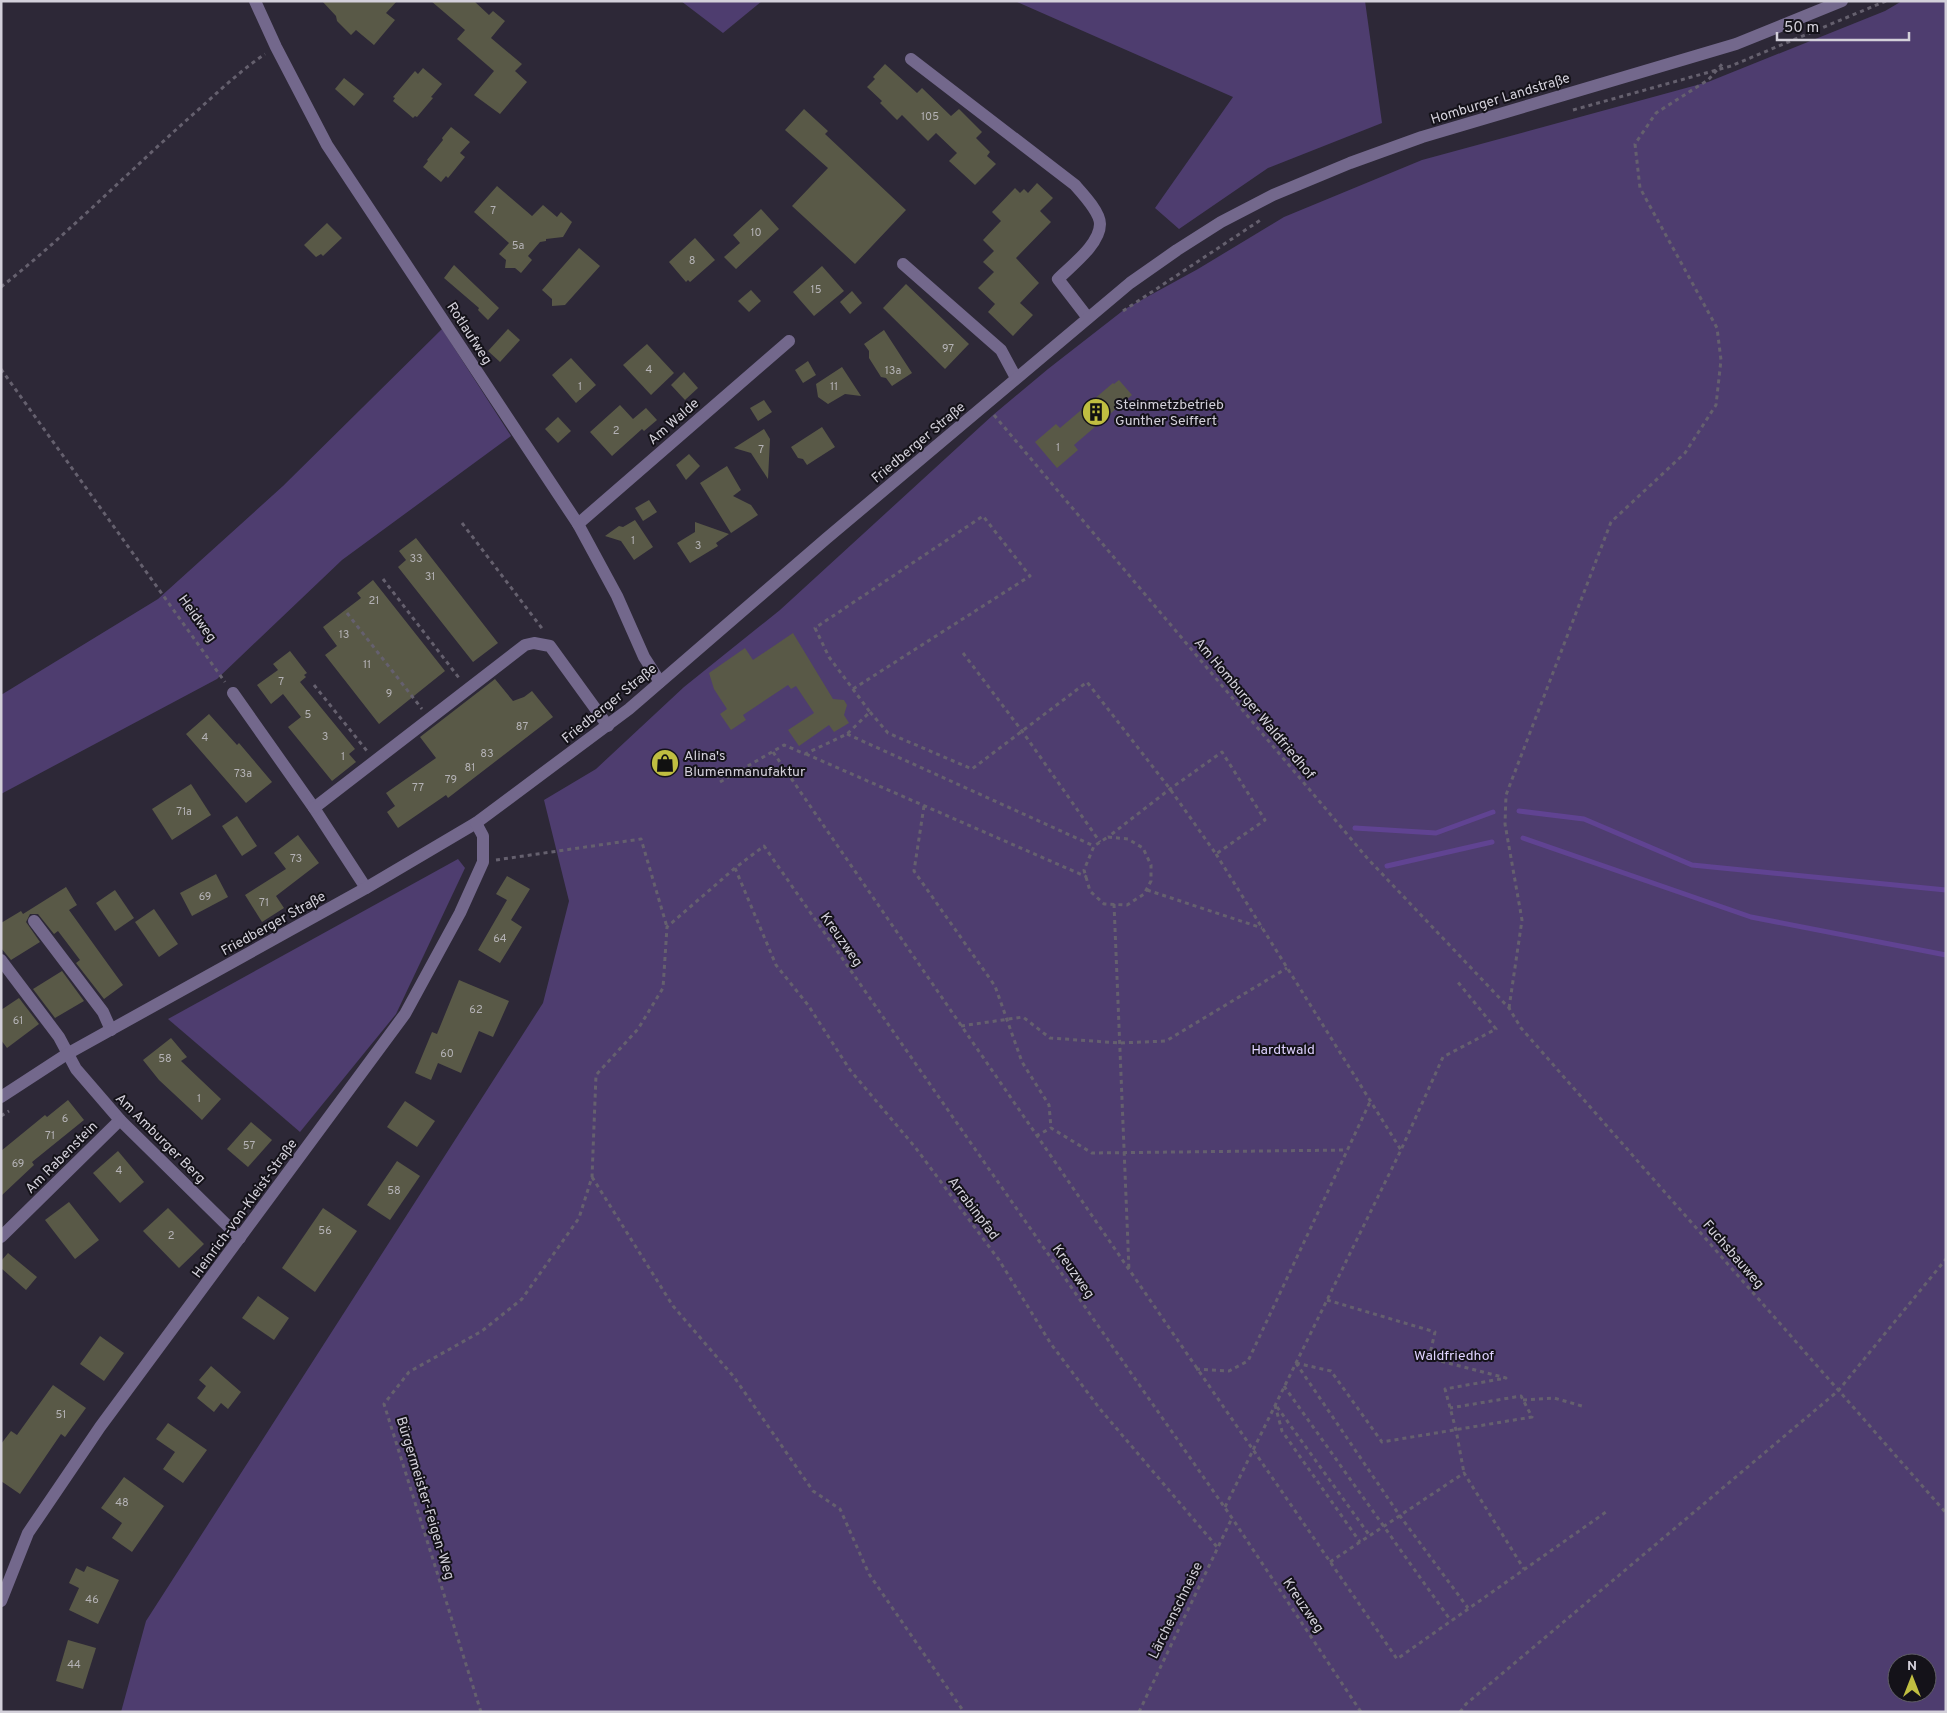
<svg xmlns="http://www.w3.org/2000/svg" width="1947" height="1713" font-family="Overpass,sans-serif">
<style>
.green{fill:#4e3d6f;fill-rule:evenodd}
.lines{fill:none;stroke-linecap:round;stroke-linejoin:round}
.stream{stroke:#604392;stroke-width:5}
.building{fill:#595947}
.path{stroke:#65606e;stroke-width:3;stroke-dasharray:4 4;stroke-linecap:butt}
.minor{stroke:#73688c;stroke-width:12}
.labels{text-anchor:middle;stroke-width:4;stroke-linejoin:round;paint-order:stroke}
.number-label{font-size:11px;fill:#b4b2b5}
.street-label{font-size:14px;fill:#d3d0da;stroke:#141219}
.poi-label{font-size:14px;fill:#d3d0da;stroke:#141219;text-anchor:start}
.park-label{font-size:14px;fill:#dfd2ff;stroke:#141219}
</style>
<rect width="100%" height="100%" fill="#2d2837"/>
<g class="green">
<polygon points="681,1 762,1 723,33"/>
<polygon points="1015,1 1365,1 1382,123 1268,168 1179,229 1155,208 1233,97"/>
<path d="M 1902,1 L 1946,1 L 1946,1712 L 121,1712 L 146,1621 L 543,1003 L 569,901 L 544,800 L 596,769 L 684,687 L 780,610 L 993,415 L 1048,369 L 1125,309 L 1198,269 L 1284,217 L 1422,160 L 1708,82 L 1885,11 ZM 1897,1663 L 1927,1663 L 1927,1693 L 1897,1693 Z"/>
<polygon points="442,329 511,436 342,560 217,679 1,794 1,695 158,599 283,486"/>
<polygon points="458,859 465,868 396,1014 300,1132 168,1019"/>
</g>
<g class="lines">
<g class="stream">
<polyline points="1519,811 1584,819 1692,865 1946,890"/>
<polyline points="1355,828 1436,833 1493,812"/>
<polyline points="1523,838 1751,917 1946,955"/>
<polyline points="1387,866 1492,842"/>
</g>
</g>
<g class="building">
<polygon points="322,1 397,1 386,13 395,20 374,45 356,30 351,35 337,21 336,16"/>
<polygon points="431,1 474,1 489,15 493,11 505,21 491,38 522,64 515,71 527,82 500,114 474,95 494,71 457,39 465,30"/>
<polygon points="885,64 917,93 922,88 951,116 959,109 982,132 976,138 990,152 987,156 996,164 975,185 949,161 957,153 936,133 928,141 902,115 897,120 880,103 882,101 867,87 875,79 873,77"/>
<polygon points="423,68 442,84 431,97 433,98 417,117 415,116 413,118 393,101 395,98 393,97 415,71 418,74"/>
<polygon points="344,78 364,94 354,106 335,89"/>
<polygon points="804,109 828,131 825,134 906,210 855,264 792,206 828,168 785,130"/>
<polygon points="451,127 470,142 460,153 465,157 448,178 446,176 441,182 423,167 428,161 427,160 443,140 442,138"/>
<polygon points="1037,183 1053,198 1040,211 1051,222 1016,258 1039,283 1020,303 1033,315 1013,336 988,312 995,304 978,288 994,272 983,262 994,251 983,240 1001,221 992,212 1015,188 1020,193 1024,189 1028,193"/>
<polygon points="497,186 532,216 543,205 557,217 561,212 572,222 563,237 546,239 546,241 540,242 528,256 532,260 521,273 515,268 505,268 506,260 499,254 509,243 474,212"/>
<polygon points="761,209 779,229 736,269 724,257 740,243 733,235"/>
<polygon points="327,223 342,238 323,256 321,254 316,257 304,245"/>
<polygon points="695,238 715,260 690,282 688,280 686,282 669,262"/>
<polygon points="579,248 600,266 565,305 552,306 552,299 542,290"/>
<polygon points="454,265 499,308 488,320 478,310 479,308 444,278"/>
<polygon points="822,266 844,291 814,316 793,292"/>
<polygon points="906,284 969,344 945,369 883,308"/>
<polygon points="751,290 761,301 749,312 738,301"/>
<polygon points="852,291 862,303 850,314 840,302"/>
<polygon points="508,329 520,340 500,362 488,351"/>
<polygon points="884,330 912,373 892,386 886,378 881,377 869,358 869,351 864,344"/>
<polygon points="647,344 674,373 651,395 623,365"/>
<polygon points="571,358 596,385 576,403 552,375"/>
<polygon points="808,361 816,375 803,383 795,370"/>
<polygon points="842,367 861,396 845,394 828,404 818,397 816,384"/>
<polygon points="684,372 698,388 685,400 671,385"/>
<polygon points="1119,380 1132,395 1074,445 1078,450 1057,468 1035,442 1056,424 1060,428 1113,383 1114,384"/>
<polygon points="764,400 772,412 758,421 750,408"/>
<polygon points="620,405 633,419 646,408 657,420 644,431 642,429 612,456 590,432"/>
<polygon points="558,417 571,431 558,443 545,429"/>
<polygon points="822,427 835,447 807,465 803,459 798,458 791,447"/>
<polygon points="764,429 770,439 768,479 751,453 734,448"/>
<polygon points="689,454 700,466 686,480 676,465"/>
<polygon points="727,466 741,490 733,496 751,505 758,515 731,533 700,483"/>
<polygon points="649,500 657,512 643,521 635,508"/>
<polygon points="635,520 653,547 634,560 621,541 605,536 619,526 623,527"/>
<polygon points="695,522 729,534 716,543 718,546 690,563 677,543 695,532"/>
<polygon points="416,538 498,643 473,662 398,567 406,560 399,551"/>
<polygon points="373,580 445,671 379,724 325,655 337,646 323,627 361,598 357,593"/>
<polygon points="793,633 833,699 844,700 847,705 844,715 849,723 834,732 829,725 799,746 788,730 814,713 796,686 791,689 788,685 743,715 746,720 731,730 720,714 727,709 714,689 709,673 745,648 753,660"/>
<polygon points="290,651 307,673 304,675 306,677 300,682 355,749 349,754 356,762 332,781 288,727 301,717 283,694 271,704 257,685 278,670 273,664"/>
<polygon points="495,679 513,701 524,697 532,691 553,717 448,798 446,795 398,828 387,812 395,806 386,793 436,758 420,737"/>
<polygon points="209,714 237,745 239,743 272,782 246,803 186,734"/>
<polygon points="191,784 211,815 172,840 152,809"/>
<polygon points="237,816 257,846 242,856 222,826"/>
<polygon points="298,835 319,863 276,896 284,908 262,922 245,895 286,869 274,853"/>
<polygon points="216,874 228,897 192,916 180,893"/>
<polygon points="507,876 530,889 511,920 522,927 500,963 478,950 507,900 496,894"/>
<polygon points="66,887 77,905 69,910 123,985 104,999 76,963 80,960 58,931 54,934 38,914 30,914 26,922 40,942 11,960 1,948 1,923 21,911 23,914"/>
<polygon points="115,890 134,918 115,931 96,903"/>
<polygon points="154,909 178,944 159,957 135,922"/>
<polygon points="62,971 84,1001 55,1018 33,989"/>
<polygon points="459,980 509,1001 493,1037 479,1031 461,1073 438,1063 431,1080 415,1073 432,1032 437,1034"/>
<polygon points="19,998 39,1024 7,1048 1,1040 1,1010"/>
<polygon points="171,1038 187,1057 181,1061 221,1099 202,1120 159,1080 143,1060"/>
<polygon points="68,1100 84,1120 32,1162 34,1165 1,1196 1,1151 45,1115 47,1117"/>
<polygon points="405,1101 435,1121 417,1147 387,1127"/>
<polygon points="251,1122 272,1140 248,1167 227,1149"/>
<polygon points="118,1151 144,1182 120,1203 93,1173"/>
<polygon points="397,1161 420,1176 390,1220 367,1205"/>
<polygon points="69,1202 99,1240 75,1259 45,1220"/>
<polygon points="168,1208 204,1244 179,1268 143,1231"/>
<polygon points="323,1208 357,1231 315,1292 282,1268"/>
<polygon points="8,1253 37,1277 26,1290 1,1268 1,1261"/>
<polygon points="258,1296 289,1318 274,1340 242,1318"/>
<polygon points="100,1336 124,1353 104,1381 80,1364"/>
<polygon points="211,1366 241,1392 228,1409 221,1403 214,1412 197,1398 206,1386 199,1380"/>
<polygon points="53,1385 86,1408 65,1437 61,1434 20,1494 1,1481 1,1444 11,1431 17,1435"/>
<polygon points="168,1423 207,1450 183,1483 163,1469 175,1452 156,1439"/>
<polygon points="124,1477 164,1506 132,1552 112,1538 122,1523 101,1508"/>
<polygon points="87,1566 119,1580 98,1624 69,1610 79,1588 69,1583 76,1568 84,1572"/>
<polygon points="68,1640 96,1648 83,1689 56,1681"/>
</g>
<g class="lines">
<g class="path">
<polyline points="1573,110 1731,66 1886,1"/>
<path d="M 1,287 C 67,235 126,174 189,118 C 214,96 237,73 265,54"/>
<polyline points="1123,311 1262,219"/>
<polyline points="1,369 225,682"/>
<polyline points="994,415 1368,859 1509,1008 1521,1028 1946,1513"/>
<polyline points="462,523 544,631"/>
<polyline points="383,579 459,678"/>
<polyline points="347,613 422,709"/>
<polyline points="963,653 1022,731 1100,842"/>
<polyline points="314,685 367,751"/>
<polyline points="870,712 888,733 972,769 1087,682 1170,789 1216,854 1265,820 1222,752 1170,789 1108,837"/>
<polyline points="847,734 1094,846"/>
<polyline points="773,752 1397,1659 1606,1512"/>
<polyline points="806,754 1087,877"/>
<polyline points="720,782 784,745 805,754 847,734 870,712 829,657 815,628 983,516 1030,576 853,689"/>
<polyline points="924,806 914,871 995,986 1022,1062 1049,1105 1051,1128"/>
<polygon points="1108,837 1128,839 1143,848 1151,865 1151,881 1144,894 1127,905 1104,904 1090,891 1084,870 1094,846"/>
<polyline points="1216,854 1401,1150"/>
<polyline points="496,860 641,839 667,927"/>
<polyline points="735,868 776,965 808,1005 850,1070 915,1147 999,1260 1051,1344 1100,1409 1218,1548"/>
<polyline points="1147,890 1262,928"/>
<polyline points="1114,904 1129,1270"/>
<polyline points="1509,1008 1522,920 1505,824 1506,795 1611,522 1685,453 1716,405 1721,360 1717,328 1640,188 1635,144 1656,113 1708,80 1723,63"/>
<polyline points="961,1026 1023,1017 1050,1038 1120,1043 1166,1041 1287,968"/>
<polyline points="1,1116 9,1111"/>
<polyline points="1036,1136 1051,1128 1092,1153 1347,1150"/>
<polyline points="592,1177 673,1306 734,1377 813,1491 840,1509 869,1574 964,1712"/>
<polyline points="1327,1300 1435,1332 1429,1358 1506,1378 1445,1389 1456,1430 1464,1473"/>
<polyline points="1296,1363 1331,1371 1382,1442 1532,1417 1521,1396 1450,1408"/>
<polyline points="1296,1363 1400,1516 1468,1608"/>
<polyline points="1196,1369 1229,1371 1248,1361 1370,1102"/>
<polyline points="1284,1386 1451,1621"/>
<polyline points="1523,1400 1554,1398 1582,1406"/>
<polyline points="1275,1405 1282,1431 1360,1542"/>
<polyline points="1277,1407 1370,1536"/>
<polyline points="1225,1507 1401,1150 1443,1057 1496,1029 1457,981"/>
<polyline points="1330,1562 1464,1473 1524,1569"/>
<polyline points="481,1712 384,1404 409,1372 482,1331 522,1299 579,1218 592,1177 596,1075 638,1029 663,988 667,927 735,868 764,846 1232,1518 1361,1712"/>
<polyline points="1139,1712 1232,1518"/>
<polyline points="1460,1712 1466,1704 1838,1391 1946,1259"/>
</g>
<g class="minor">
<polyline points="255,1 276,47 327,145 578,524 617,596 644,657 660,682"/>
<path d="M 911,59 L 1075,185 C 1083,194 1100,212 1100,224 C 1100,244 1072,265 1058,279 L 1088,318"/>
<polyline points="903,264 1001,350 1016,378"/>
<polyline points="578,524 789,341"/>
<polyline points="233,693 314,808 366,888"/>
<polyline points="314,808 525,645 534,643 550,646 608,726"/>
<polyline points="34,921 103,1012 111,1030"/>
<polyline points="1,960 59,1037 76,1069 120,1120 240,1238"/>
<polyline points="1,1097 67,1054 366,888 476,823 629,709 827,538 1130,283 1177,250 1221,222 1273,195 1350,163 1422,137 1736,44 1842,1"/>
<polyline points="1,1237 120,1120"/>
<polyline points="1,1601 28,1533 100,1427 405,1014 460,913 483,862 483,836 476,823"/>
</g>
</g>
<defs>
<symbol id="building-disc" viewBox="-11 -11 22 22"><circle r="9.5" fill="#c0be41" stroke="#141219"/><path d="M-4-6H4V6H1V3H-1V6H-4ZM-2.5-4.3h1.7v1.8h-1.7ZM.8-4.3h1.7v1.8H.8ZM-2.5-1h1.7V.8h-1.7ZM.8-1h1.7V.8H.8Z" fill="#111"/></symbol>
<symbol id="shop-disc" viewBox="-11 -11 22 22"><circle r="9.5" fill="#c0be41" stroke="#141219"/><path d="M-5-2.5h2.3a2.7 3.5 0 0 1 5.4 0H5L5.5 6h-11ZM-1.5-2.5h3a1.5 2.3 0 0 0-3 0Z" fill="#111"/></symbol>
</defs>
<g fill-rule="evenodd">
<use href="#building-disc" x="1080" y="396" width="32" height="32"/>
<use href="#shop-disc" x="649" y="747" width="32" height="32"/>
</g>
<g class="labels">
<g class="number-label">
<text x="930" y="120">105</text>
<text x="493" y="214">7</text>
<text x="756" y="236">10</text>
<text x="518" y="249">5a</text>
<text x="692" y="264">8</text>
<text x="816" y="293">15</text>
<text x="948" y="352">97</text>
<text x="649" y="373">4</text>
<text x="893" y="374">13a</text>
<text x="580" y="390">1</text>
<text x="834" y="390">11</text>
<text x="616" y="434">2</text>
<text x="1058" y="451">1</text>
<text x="761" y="453">7</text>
<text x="633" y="544">1</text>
<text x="698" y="549">3</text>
<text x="416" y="562">33</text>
<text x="430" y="580">31</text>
<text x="374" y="604">21</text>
<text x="344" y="638">13</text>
<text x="367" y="668">11</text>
<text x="281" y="685">7</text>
<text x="389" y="697">9</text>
<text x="308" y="718">5</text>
<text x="522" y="730">87</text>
<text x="325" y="740">3</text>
<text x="205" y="741">4</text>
<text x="487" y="757">83</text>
<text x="343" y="760">1</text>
<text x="470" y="771">81</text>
<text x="243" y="777">73a</text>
<text x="451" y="783">79</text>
<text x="418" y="791">77</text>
<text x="184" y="815">71a</text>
<text x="296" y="862">73</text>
<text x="205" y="900">69</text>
<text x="264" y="906">71</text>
<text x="500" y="942">64</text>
<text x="476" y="1013">62</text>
<text x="18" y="1024">61</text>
<text x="447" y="1057">60</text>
<text x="165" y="1062">58</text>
<text x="199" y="1102">1</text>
<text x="65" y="1122">6</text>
<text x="50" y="1139">71</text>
<text x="249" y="1149">57</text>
<text x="18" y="1167">69</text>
<text x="119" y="1174">4</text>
<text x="394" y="1194">58</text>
<text x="325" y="1234">56</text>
<text x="171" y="1239">2</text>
<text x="61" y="1418">51</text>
<text x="122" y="1506">48</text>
<text x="92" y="1603">46</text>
<text x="74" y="1668">44</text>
</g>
<g class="street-label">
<text transform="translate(1500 98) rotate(-17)" y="5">Homburger Landstraße</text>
<text transform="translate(470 333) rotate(57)" y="5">Rotlaufweg</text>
<text transform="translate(673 421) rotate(-41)" y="5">Am Walde</text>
<text transform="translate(918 442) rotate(-40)" y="5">Friedberger Straße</text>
<text transform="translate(198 618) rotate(54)" y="5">Heidweg</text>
<text transform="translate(609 703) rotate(-39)" y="5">Friedberger Straße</text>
<text transform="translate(1255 708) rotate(50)" y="5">Am Homburger Waldfriedhof</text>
<text transform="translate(273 923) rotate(-29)" y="5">Friedberger Straße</text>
<text transform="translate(842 939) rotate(55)" y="5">Kreuzweg</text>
<text transform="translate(161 1138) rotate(45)" y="5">Am Amburger Berg</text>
<text transform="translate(61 1157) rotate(-45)" y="5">Am Rabenstein</text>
<text transform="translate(244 1208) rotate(-54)" y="5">Heinrich-von-Kleist-Straße</text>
<text transform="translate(974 1208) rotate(53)" y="5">Arrabinpfad</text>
<text transform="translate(1734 1254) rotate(49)" y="5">Fuchsbauweg</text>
<text transform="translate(1074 1271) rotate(55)" y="5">Kreuzweg</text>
<text transform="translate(426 1498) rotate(73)" y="5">Bürgermeister-Feigen-Weg</text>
<text transform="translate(1304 1605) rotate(56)" y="5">Kreuzweg</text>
<text transform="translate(1175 1610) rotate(-64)" y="5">Lärchenschneise</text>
</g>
<g class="poi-label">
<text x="1115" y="409">Steinmetzbetrieb<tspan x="1115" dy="16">Gunther Seiffert</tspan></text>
<text x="684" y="760">Alina's<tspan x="684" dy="16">Blumenmanufaktur</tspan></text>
</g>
<g class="park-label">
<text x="1283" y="1054">Hardtwald</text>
<text x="1454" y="1360">Waldfriedhof</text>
</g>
</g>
<rect width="1947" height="1713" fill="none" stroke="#d3d0da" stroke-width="5"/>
<g transform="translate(1912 1678)"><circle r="24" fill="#141219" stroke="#605e66"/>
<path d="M0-4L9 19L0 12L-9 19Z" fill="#c0be41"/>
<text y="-8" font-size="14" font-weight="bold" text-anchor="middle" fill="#d3d0da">N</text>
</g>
<path d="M1777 32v8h132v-8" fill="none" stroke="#d3d0da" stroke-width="2.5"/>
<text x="1784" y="32" font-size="15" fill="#d3d0da" stroke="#141219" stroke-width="4" paint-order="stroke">50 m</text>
</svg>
